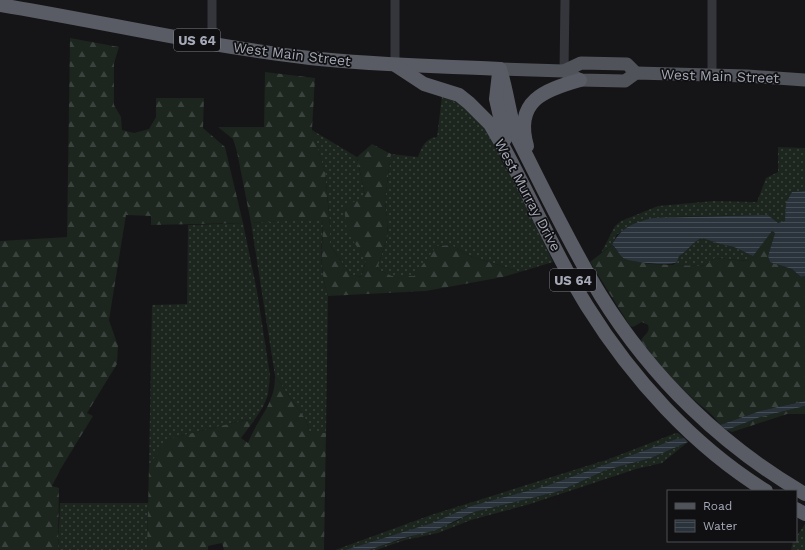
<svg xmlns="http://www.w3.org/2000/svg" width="805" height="550" font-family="'Work Sans',sans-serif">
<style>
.grass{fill:url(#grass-dots)}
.forest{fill:url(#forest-firs)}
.water{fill:url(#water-rules)}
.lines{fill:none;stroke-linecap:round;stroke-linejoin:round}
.minor{stroke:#35363c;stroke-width:9}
.primary{stroke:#51535b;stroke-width:13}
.trunk{stroke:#595c64;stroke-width:14}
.labels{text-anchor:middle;stroke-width:3.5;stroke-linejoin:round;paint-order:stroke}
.shield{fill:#101012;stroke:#797c86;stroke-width:1}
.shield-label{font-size:13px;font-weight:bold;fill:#a6aab8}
.street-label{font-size:14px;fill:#a6aab8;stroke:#101012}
</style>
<defs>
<pattern id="grass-dots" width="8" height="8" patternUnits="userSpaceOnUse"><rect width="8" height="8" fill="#1c251e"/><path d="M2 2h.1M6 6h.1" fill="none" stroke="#3a423d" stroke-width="1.8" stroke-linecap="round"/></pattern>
<pattern id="forest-firs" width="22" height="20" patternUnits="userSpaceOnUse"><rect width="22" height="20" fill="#1c251e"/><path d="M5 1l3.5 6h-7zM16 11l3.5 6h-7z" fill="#3a423d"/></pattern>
<pattern id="water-rules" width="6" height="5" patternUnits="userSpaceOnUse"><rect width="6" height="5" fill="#2a333b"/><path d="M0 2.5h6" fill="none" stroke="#464e55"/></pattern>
</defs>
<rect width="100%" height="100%" fill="#151517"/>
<g class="grass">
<path d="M 442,96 C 476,109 481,123 500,152 L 499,155 L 506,169 L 509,172 L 553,262 L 520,272 L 470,256 L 451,245 L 437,246 L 415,276 L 392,276 L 377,269 L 388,235 L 385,198 L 391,154 L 418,157 C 422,147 425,138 437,137 Z"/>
<polygon points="312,130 357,157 365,196 358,246 366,261 361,277 350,274 330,245 330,225 325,172"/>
<polygon points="778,147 805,148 805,191 792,192 785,221 778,223 768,215 674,217 617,234 612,245 601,253 615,226 621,221 658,206 714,201 757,202 766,178 778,172"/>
<path d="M 323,218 C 322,250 318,264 328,296 L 326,433 L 310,434 L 306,420 L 275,376 L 251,223 Z"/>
<polygon points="243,223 257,291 270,375 268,395 263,407 253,422 245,420 169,439 149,465 152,305 187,304 188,225"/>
<path d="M 702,238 L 720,244 L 734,247 L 753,256 L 748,261 L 715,258 L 706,265 L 700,266 L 673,265 L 677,262 L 679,256 C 688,251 693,241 702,238 Z"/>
<polygon points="676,433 678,433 684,438 676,439 546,486 471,506 432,523 345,550 335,550 431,515 609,459"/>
<polygon points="688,442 662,463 636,469 530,504 471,520 438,533 405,540 376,550 369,550 453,523 474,512 560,491 606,470 651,458"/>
<polygon points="60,503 148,503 147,550 58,550"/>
<polygon points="805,524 805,550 791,550 793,541 796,541 796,537"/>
</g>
<g class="forest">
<polygon points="70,38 119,47 114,63 114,105 121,117 122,130 134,133 149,129 156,117 156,98 204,98 203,128 225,147 243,223 151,225 151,216 126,215 109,320 118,346 117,364 87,413 93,416 60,470 52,486 59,488 58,550 0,550 0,241 67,237"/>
<path d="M 265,72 L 315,78 L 312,129 L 325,172 L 330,225 L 330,245 L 350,274 L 361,277 L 366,261 L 347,231 L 344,207 L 365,196 L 357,157 L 372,144 L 391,154 L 385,198 L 388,235 L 377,269 L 392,276 L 414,276 L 437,246 L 451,245 L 470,256 L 520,272 L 503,277 L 426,291 L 328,296 C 318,264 323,250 323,219 L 251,223 L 237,152 L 233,139 L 218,127 L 264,127 Z"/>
<path d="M 772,231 L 775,233 L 768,256 L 770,262 L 792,269 L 801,277 L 805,276 L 805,401 L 760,411 L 720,425 C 713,413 701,407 691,397 C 673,380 656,361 641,341 C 643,335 651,333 648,325 L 642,322 L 633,327 L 630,326 L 590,262 L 612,245 L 625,259 L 650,264 L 700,266 L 706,265 L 715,258 L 748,261 Z"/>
<path d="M 275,376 L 306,420 L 310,433 L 326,433 L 324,550 L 224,550 L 222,543 L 208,546 L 208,550 L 147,550 L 149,465 L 168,439 L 245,420 L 253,422 L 241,438 L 248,443 C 258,417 275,405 275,376 Z"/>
<polygon points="805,406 805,414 787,414 732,432 727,430 760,417"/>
</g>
<g class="water">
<path d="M 805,191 L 805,276 L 801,277 L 792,269 L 770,262 L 768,256 L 775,233 L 772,231 L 753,256 L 734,247 L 720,244 L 702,238 C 693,241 688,251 679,256 L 677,262 C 669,267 634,262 625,259 C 619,256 617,248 612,245 C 621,227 635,222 654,218 L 768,215 L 778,223 L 785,221 L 786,203 L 792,192 Z"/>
<polygon points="805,401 805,406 760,417 727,430 720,425 760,411"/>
<polygon points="684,438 688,442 651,458 606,470 560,491 474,512 436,530 404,538 369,550 345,550 432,523 471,506 546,486 676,439"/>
</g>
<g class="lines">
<g class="minor">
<polyline points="712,0 712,75"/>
<polyline points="212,43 212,0"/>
<polyline points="395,65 395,0"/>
<polyline points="564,71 565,0"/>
</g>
<g class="primary">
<polyline points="500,69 564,71 580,80 625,81 636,73 747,76 805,80"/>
<polyline points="564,71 581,63 627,64 636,73"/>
</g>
<g class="trunk">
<path d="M 0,5 C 103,22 206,46 310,58 C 373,65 436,66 500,69"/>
<path d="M 395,65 L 424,84 L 459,95 L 469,103 L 490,124 L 504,148 C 532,200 556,256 587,306 C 632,378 693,446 766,491"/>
<path d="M 500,69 C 507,91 509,113 516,135 C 543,188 570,245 601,296 C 652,378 722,446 805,494"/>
<polyline points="499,73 496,99 505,139"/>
<path d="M 527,146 C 514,101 544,90 580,80"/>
<polyline points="796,509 805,514"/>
</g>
</g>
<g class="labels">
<g class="shield">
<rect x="174" y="29" width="46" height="22" rx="3"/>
<rect x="550" y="269" width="46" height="22" rx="3"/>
</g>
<g class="shield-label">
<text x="197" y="45">US 64</text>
<text x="573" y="285">US 64</text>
</g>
<g class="street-label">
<text transform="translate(292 54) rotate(7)" y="5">West Main Street</text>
<text transform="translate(720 76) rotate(2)" y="5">West Main Street</text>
<text transform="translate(528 195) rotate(62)" y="5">West Murray Drive</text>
</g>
</g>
<rect x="667" y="490" width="130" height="52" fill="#101012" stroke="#4c4e54"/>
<rect x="675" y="503" width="20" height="6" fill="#51535b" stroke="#4c4e54"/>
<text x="703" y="510" font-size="12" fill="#a6aab8">Road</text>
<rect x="675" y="520" width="20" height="12" fill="url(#water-rules)" stroke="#4c4e54"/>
<text x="703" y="530" font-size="12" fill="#a6aab8">Water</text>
</svg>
